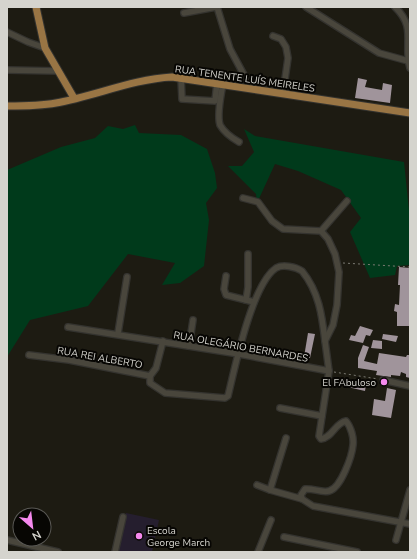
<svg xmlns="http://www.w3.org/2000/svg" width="417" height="559" font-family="'Nunito Sans',sans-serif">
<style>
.education{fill:#251e2e}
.green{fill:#003a1b}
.building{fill:#a0949b}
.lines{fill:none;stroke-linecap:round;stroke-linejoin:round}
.minor-casing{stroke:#34332f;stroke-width:8}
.major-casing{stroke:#34332f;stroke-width:9}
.path{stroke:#7b7a72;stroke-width:1;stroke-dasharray:2 3;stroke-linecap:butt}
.minor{stroke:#49463c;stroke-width:5.5}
.major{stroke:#997544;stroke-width:7}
.poi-dot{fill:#f589ee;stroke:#070603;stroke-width:1.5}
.labels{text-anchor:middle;stroke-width:4;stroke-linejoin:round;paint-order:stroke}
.street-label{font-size:10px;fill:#d5d4ce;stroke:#070603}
.poi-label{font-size:10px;fill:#d5d4ce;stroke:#070603;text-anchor:end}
</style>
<rect width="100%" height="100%" fill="#1d1b12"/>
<polygon class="education" points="126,513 159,520 152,552 118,552"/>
<g class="green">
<polygon points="135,125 139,133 181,135 207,149 215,173 217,188 206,203 209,220 204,266 180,283 162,285 175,263 128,254 88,306 30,320 7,357 7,170 61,147 95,138 108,126 123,129"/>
<polygon points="244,129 255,136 404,162 410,220 410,265 397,266 395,275 370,278 350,232 361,218 341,190 298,171 275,164 257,203 256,194 228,166 242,166 254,152"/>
</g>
<g class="building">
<polygon points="358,78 367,80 365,87 382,90 383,83 392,85 390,103 355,98"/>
<polygon points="399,267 410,268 409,326 397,326 397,312 394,311 395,304 399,305 400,285 398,285"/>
<polygon points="360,326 373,330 370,336 366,335 363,343 349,340 351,335 355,336"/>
<polygon points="308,333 315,334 310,358 304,357"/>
<polygon points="383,334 398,336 396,342 382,339"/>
<polygon points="373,340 382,341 382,349 371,348"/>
<polygon points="363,345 369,347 364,361 377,364 379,353 406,357 407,355 410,355 410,378 406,377 406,374 401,372 400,376 391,375 391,377 376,375 377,371 358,368 358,358"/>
<polygon points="344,379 366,384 365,391 343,386"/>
<polygon points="387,388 396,390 391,418 372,415 374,399 385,401"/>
</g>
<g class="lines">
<defs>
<g id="minor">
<polyline points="217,7 230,49 251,88"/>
<polyline points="306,7 379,53 408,61"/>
<path d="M 395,7 C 417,28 403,44 410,68"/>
<polyline points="184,13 216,7"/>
<polyline points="7,32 28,42 45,48"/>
<polyline points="273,36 281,39 286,47 288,58 283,93"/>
<polyline points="7,70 58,71"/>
<polyline points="181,78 182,99 215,101 217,83"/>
<path d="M 223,84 C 221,94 217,116 220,125 C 224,132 232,138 239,142"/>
<path d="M 243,198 L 258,202 L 272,221 L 283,229 L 321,231 L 328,239 L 335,254 L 339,272 L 337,305 L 333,325 L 325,341 L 329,371 L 319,436 L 321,439 C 332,438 335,423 346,421 C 351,427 354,438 353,445 C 352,456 341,488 329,491 C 321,493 313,488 305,489 L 301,495 L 302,499 L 313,506 L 410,524"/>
<polyline points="321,231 347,201"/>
<polyline points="226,276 224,289 226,295 254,302"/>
<polyline points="246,300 248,287 248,254"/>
<polyline points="68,327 239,354 329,371"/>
<polyline points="118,333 127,277"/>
<polyline points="189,346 193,320"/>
<path d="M 29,355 L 69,360 L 150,376 L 150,383 L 165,393 L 225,398 L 228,396 C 235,367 252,284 276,268 C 283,264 296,267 302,271 C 319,292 322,315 325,341"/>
<polyline points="150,376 156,368 163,341"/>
<polyline points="383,380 410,386"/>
<polyline points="280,408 322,416"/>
<polyline points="257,485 270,490 302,499"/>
<polyline points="270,490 286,438"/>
<polyline points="284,537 357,552"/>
<polyline points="7,540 58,552"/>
<polyline points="396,540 410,490"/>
<polyline points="115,552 123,517"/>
<polyline points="258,552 271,520"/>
</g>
<g id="major">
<polyline points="36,7 45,48 74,98"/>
<path d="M 7,106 C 23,106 40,106 56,103 C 95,96 133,79 172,77 L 410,113"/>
</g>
</defs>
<use href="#minor" class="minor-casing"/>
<use href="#major" class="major-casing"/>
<g class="path">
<polyline points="343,263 410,267"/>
<polyline points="334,372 378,379"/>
</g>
<use href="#minor" class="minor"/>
<use href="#major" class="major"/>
</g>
<g class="poi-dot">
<circle cx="384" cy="382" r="4"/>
<circle cx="139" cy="536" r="4"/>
</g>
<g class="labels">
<g class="street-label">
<text transform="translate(245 78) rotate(8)" y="4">RUA TENENTE LUÍS MEIRELES</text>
<text transform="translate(241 346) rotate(10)" y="4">RUA OLEGÁRIO BERNARDES</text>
<text transform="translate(100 357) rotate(10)" y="4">RUA REI ALBERTO</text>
</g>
<g class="poi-label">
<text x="376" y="386">El FAbuloso</text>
<text x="147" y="534" text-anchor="start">Escola<tspan x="147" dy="12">George March</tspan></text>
</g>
</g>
<rect width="417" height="559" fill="none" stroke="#d5d4ce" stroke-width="16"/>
<g transform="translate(32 527) rotate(152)"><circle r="19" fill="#070603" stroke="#595854"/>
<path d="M0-3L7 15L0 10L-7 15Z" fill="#f589ee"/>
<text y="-6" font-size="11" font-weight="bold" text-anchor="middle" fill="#d5d4ce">N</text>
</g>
</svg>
